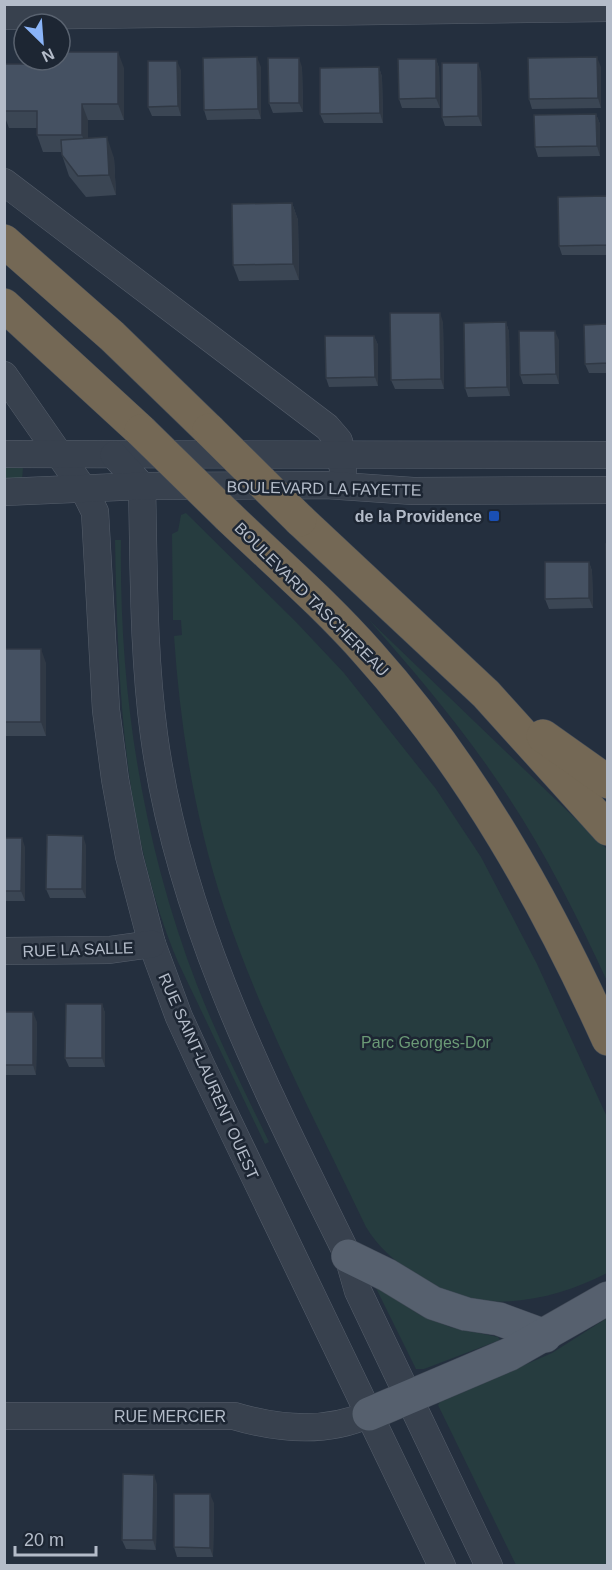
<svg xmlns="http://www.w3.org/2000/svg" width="612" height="1570" font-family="Arial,sans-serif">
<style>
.green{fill:#263c3f}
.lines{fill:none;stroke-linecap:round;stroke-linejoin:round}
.minor-casing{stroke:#565f6c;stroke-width:28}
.major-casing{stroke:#414a57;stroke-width:34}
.highway-casing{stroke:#434c59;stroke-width:34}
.minor{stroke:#38414e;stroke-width:27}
.major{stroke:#56606e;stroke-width:33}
.highway{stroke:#746855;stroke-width:33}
.highway-bridge-casing{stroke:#434c59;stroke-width:34;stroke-linecap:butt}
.highway-bridge{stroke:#746855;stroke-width:33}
.wall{fill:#3b4654}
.shaded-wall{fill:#303945}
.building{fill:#455162;stroke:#303945;stroke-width:1.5}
.transit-dot{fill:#1a4fb4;stroke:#1d2633;stroke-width:2}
.labels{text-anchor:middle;stroke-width:5;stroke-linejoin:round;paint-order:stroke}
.street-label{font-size:16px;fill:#b4bcc9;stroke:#1d2633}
.poi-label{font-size:16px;font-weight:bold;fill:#b4bcc9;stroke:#1d2633;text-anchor:end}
.park-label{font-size:16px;fill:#6b9a76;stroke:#1d2633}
</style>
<rect width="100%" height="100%" fill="#242f3e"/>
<g class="green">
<polygon points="4,467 23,467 22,481 5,481"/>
<path d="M 186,513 L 296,622 L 344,673 L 436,789 L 481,857 L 537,964 L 607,1117 L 607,1273 C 559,1298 495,1313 442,1291 C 433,1287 424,1279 415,1274 C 394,1261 379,1248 366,1227 C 316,1122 261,1018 224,907 C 195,820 180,727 174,636 L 182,635 L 181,620 L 173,620 L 172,534 L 178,531 L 181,515 Z"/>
<path d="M 115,540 L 121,540 C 119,692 142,842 197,985 C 218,1039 244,1090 269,1142 L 265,1144 L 178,962 C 122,829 118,682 115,540 Z"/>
<path d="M 369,620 L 607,849 L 607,981 C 574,909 538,838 492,773 C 455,719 412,669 369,620 Z"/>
<polygon points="375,1286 420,1315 450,1327 498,1337 500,1340 424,1369 416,1369"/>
<polygon points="607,1318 607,1565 516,1565 438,1405 440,1402 552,1353"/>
</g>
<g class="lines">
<defs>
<g id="minor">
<polyline points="4,16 608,8"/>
<polyline points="4,182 327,427 339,441 343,470"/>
<polyline points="4,375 84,490 95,512 106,710 115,779 129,856 152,944 179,1017 202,1067 442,1566"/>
<polyline points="4,454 608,455"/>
<path d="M 114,455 L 142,486 C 144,570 143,652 154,735 C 179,922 266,1089 348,1256 L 358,1291 L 489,1566"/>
<polyline points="4,492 142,486 326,485 413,491 608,490"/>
<polyline points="4,951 109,950 152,944"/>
<path d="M 4,1416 L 234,1416 C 278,1429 326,1434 369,1414"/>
</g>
<g id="major">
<polyline points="348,1256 387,1275 433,1303 466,1314 499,1319 545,1336"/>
<polyline points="369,1414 510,1354 608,1298"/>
</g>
<g id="highway">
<polyline points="4,241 112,336 209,430"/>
<polyline points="4,305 141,431"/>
<path d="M 229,517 C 276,562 326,605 369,654 C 471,768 545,900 608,1039"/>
<polyline points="300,520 486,694 608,829"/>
<polyline points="543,736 608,782"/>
</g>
</defs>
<use href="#minor" class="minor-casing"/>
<use href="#major" class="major-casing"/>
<use href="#highway" class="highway-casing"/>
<use href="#minor" class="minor"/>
<use href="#major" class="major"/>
<use href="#highway" class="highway"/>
<defs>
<g id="highway-bridge">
<polyline points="209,430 300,520"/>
<polyline points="141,431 229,517"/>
</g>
</defs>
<use href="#highway-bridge" class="highway-bridge-casing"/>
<use href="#highway-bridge" class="highway-bridge"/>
</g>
<g class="wall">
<polygon points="436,59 439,68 440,108 402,108 399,99"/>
<polygon points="4,64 124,68 124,120 88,120 88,138 114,158 116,195 86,197 69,176 61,152 43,152 37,135 37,128 9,128 4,115"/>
<polygon points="261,67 261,119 207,120 204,110"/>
<polygon points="302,67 303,112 273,113 269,103"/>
<polygon points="379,67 382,77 383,123 324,123 320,114"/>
<polygon points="601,67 601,108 532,109 529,99"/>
<polygon points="181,70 181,116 152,116 148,107"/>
<polygon points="481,72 482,126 445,126 442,117"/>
<polygon points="596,114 600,124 600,156 538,157 535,147"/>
<polygon points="607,196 608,255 562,255 559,246"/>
<polygon points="292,203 298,220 299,280 239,281 233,265"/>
<polygon points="443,322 444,389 395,389 391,380"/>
<polygon points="506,322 509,332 510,396 468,397 465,388"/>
<polygon points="608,324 608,373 589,373 585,364"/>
<polygon points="374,336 378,345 378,386 329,387 326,378"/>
<polygon points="559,340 559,384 523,384 520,375"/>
<polygon points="589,562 592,571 593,608 549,609 545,599"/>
<polygon points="4,649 46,663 46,736 4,736"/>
<polygon points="4,838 25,847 25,901 4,901"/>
<polygon points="86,845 86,898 50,898 46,889"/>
<polygon points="102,1004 105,1013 105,1067 69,1067 65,1058"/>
<polygon points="4,1012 37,1022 36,1075 4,1075"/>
<polygon points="157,1484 156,1550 126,1549 122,1540"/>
<polygon points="214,1503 213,1557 177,1557 174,1547"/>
</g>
<g class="shaded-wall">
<polygon points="118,52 124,68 124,120 118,104"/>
<polygon points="257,57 261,67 261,119 258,109"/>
<polygon points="597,57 601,67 601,108 598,98"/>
<polygon points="299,58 302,67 303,112 299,103"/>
<polygon points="436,59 439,68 440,108 436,98"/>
<polygon points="177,61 181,70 181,116 178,106"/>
<polygon points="478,63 481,72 482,126 478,116"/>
<polygon points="379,67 382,77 383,123 380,113"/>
<polygon points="82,104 88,120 88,152 82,135"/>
<polygon points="596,114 600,124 600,156 597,146"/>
<polygon points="107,137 114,158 116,195 109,175"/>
<polygon points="292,203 298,220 299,280 293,264"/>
<polygon points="440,313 443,322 444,389 441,379"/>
<polygon points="506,322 509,332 510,396 507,387"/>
<polygon points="555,331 559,340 559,384 556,374"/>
<polygon points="374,336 378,345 378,386 375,377"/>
<polygon points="589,562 592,571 593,608 589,598"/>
<polygon points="41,649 46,663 46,736 41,722"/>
<polygon points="83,836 86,845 86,898 82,889"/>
<polygon points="22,838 25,847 25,901 21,891"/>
<polygon points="102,1004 105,1013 105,1067 102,1058"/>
<polygon points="33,1012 37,1022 36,1075 33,1065"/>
<polygon points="154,1475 157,1484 156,1550 153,1540"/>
<polygon points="210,1494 214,1503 213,1557 210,1548"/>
</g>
<g class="building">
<polygon points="60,52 118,52 118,104 82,104 82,135 37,135 37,111 4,111 4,64 34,64 34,60 60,60"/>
<polygon points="257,57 258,109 204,110 203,58"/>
<polygon points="597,57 598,98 529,99 528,58"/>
<polygon points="268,58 299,58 299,103 269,103"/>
<polygon points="398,59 436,59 436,98 399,99"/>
<polygon points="148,61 177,61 178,106 148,107"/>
<polygon points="442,63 478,63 478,116 442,117"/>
<polygon points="379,67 380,113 320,114 320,68"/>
<polygon points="596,114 597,146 535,147 534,115"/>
<polygon points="107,137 109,175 78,176 62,155 61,140"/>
<polygon points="607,196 607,245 559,246 558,197"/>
<polygon points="292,203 293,264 233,265 232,204"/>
<polygon points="390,313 440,313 441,379 391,380"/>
<polygon points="506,322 507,387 465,388 464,323"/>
<polygon points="608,324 608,363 585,364 584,325"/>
<polygon points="519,331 555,331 556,374 520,375"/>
<polygon points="325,336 374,336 375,377 326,378"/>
<polygon points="606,544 608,544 608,600 607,600"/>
<polygon points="545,562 589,562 589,598 545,599"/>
<rect x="4" y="649" width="37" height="73"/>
<polygon points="47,835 83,836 82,889 46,889"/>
<polygon points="4,838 22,838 21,891 4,891"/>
<polygon points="66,1004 102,1004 102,1058 65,1058"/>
<rect x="4" y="1012" width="29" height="53"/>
<polygon points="123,1474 154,1475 153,1540 122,1540"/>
<polygon points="174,1494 210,1494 210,1548 174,1547"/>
</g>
<rect class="transit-dot" x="488" y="510" width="12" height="12" rx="3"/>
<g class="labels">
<g class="street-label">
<text transform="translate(324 488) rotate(1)" y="6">BOULEVARD LA FAYETTE</text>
<text transform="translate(312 599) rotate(45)" y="6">BOULEVARD TASCHEREAU</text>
<text transform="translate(78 949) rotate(-2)" y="6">RUE LA SALLE</text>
<text transform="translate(209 1076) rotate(66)" y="6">RUE SAINT-LAURENT OUEST</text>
<text x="170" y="1422">RUE MERCIER</text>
</g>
<g class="poi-label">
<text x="482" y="522">de la Providence</text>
</g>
<g class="park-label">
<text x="426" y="1048">Parc Georges-Dor</text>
</g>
</g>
<rect width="612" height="1570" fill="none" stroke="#b4bcc9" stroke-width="12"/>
<g transform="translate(42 42) rotate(155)"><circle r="28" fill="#1d2633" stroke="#59626f" stroke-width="1.5"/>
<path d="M0-4.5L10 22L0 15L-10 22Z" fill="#8ab4f8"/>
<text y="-9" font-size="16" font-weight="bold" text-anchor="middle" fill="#b4bcc9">N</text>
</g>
<path d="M15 1546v9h81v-9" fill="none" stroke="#b4bcc9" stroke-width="3"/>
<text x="24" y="1546" font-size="18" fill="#b4bcc9" stroke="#1d2633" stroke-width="4.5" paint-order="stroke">20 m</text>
</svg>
